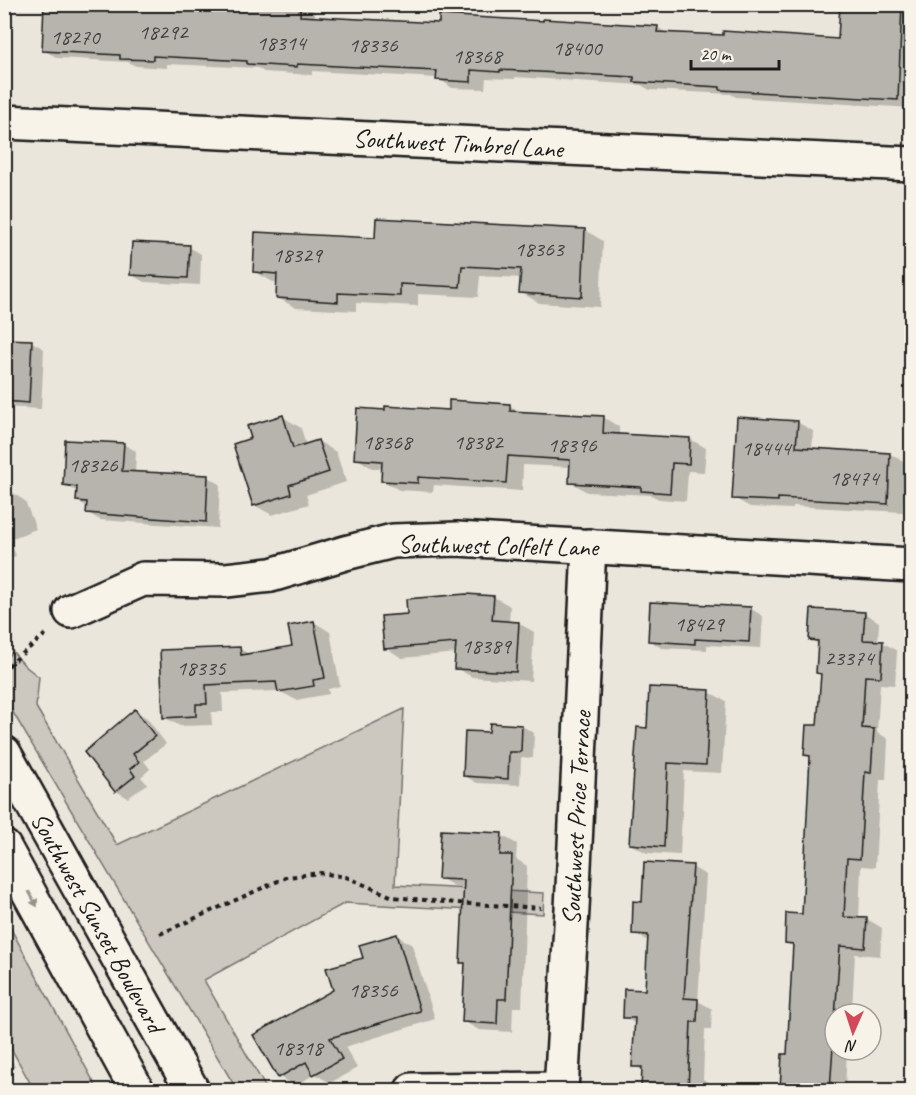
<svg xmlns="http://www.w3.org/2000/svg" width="916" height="1095" font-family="Caveat,sans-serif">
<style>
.green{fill:#ccc8c0;stroke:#74726e;stroke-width:1.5}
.shadow{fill:#0003}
.building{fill:#b6b4ac;stroke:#1c1c1c;stroke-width:1.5}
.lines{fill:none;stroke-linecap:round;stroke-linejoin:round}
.street-casing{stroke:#1c1c1c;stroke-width:38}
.secondary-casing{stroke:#1c1c1c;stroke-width:38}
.path{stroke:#1c1c1c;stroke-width:4;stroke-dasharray:4.5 4.5;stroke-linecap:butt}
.street{stroke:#f7f3e8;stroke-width:33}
.secondary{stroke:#f7f3e8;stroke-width:33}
.oneway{fill:#94928c}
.labels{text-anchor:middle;stroke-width:6;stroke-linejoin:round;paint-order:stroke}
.number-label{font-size:22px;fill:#424240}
.street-label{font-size:26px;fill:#1c1c1c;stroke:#f7f3e8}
</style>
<rect width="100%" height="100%" fill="#eae6dc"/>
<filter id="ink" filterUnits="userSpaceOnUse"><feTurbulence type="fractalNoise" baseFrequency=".0167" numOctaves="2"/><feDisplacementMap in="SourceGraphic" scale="12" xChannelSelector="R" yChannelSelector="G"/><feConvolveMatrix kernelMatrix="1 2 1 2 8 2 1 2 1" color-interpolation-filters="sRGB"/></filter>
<g filter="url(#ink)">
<g class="green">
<polygon points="4,650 8,656 13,652 25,666 39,677 36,707 117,845 404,709 395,885 544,893 543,914 345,903 204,980 267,1090 237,1090 5,699"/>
<polygon points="4,918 5,918 98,1090 34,1090 5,1037"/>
</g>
<g class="shadow">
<polygon points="46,4 303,4 315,12 315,18 440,25 657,27 668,34 839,40 841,4 912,4 912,108 736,97 731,94 650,90 641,85 515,77 515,79 486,78 485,89 452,88 438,78 312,71 312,75 264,72 258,68 167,64 167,68 136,66 128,62 58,58 43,50"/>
<polygon points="585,230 603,241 600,307 539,303 521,292 522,278 480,276 478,297 418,294 418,306 356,303 356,311 296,308 278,298 278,282 273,282 255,272 376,240"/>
<polygon points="189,247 201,254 200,285 144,282 132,275"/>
<polygon points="4,341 32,342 44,349 41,409 4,407"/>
<polygon points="510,406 523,413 603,417 619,427 619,436 690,439 706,448 704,472 688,471 686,501 659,499 651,495 587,492 571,482 571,467 523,465 522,491 434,485 433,492 399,490 383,481 383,468 372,468 356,458 450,411"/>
<polygon points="283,417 301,428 306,445 318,441 336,452 346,482 306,495 309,504 272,515 254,505 253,439"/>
<polygon points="797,422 813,431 812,450 890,454 906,463 903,512 793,506 793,509 750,507 734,498"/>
<polygon points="123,444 136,451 135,473 208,477 220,484 218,528 100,520 88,513 88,507 77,501 78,492 65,485"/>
<polygon points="13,493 25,501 36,529 10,539 16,556 4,560 4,496"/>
<polygon points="494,597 510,606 509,623 518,623 534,632 531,681 472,677 456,668 457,653 402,658 386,648 409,615"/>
<polygon points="751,609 763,616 761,648 707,645 707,650 661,648 649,640"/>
<polygon points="864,613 879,622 878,642 882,642 897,651 895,685 880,684 877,732 888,739 886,780 880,780 875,867 861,866 859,919 867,919 882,928 880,956 855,954 852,1010 858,1011 864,1014 835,1014 835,1050 847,1050 845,1089 855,1090 782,1090 784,1055 788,1056 794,947 786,942 804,916 811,758 806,754 819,727 822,675 818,672 819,645 811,639"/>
<polygon points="314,622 330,632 340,686 328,689 329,694 296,700 279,691 222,693 223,712 211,712 212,725 180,726 164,717 240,649 251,655 294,648"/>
<polygon points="709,692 726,701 722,773 684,771 680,855 647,853 630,844 648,729"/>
<polygon points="135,711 147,718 166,744 144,761 150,769 141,777 147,784 128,798 116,791"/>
<polygon points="522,726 534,733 533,758 521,758 520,785 477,783 465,776 491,733"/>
<polygon points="501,835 517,844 516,859 527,866 522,1007 513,1007 512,1032 479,1030 463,1021 466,965 461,962 465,887 456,887 440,878"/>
<polygon points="692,867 706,875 698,1001 712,1009 711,1029 705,1029 703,1079 712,1085 712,1090 643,1090 644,1071 634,1066 636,1024 624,1017 646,991 649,941 633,933 643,903"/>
<polygon points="396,935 412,945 435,1019 345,1047 357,1068 330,1083 315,1074 295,1086 279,1077 364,959"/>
<polygon points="871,1018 873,1019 872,1045 871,1045"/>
<polygon points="4,1045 15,1067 4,1072"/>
</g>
<g class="building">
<polygon points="44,4 301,4 300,16 439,23 439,15 543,21 543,19 658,26 657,32 723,35 723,31 838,39 840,4 902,4 898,100 720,90 720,87 634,82 634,77 500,70 500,72 471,70 471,82 436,80 437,71 297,64 297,67 247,64 247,61 153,56 153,60 120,59 120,55 42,51"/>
<polygon points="376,218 585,229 582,297 519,293 521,269 462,266 460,287 400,284 400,296 338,293 338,302 276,298 277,274 253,272 255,232 375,238"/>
<polygon points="132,242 190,245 188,278 130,275"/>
<polygon points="4,339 32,340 29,403 4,401"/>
<polygon points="449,400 510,404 510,411 604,416 603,433 690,438 689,464 672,463 670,493 641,491 641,487 569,483 570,460 508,456 506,483 418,477 418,483 381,481 382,461 354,459 357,408 385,410 385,406 449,410"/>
<polygon points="283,415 293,448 318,440 329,472 289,485 291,494 253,506 233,444 251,438 247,426"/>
<polygon points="737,417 798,421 796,447 890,453 888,504 778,498 778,501 732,499"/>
<polygon points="65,440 124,443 122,471 208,475 206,522 86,513 87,502 76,501 77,487 63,485"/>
<polygon points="466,594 494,596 492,620 519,622 516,672 454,669 456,643 384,649 381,616 407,614 406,599"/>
<polygon points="650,602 751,607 749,642 695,639 695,644 648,641"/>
<polygon points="811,609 865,612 863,640 883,641 881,677 865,676 862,728 874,729 871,773 865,772 860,859 847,858 844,917 867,918 865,948 840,946 830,1090 780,1090 782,1054 787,1054 793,944 785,943 786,913 802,914 810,756 804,755 806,725 817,725 821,674 816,673 818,641 809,640"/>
<polygon points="314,621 325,678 313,680 314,686 278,692 276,682 206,685 207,704 196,704 196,716 163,718 160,650 240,647 241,655 292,646 288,626"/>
<polygon points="649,687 710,690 706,765 668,763 664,847 629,844 637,727 647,728"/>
<polygon points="135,709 155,736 133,754 139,762 130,769 135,776 115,792 84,752"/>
<polygon points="490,723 522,725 521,752 509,752 508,779 463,776 465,731 489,732"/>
<polygon points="441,830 502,833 500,855 512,855 506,999 498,999 497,1024 462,1022 465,963 460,963 464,880 438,879"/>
<polygon points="644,862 693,865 684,998 698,999 697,1022 691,1022 688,1090 641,1090 642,1067 632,1067 635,1018 623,1018 624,989 645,990 648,935 632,934 633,901 642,902"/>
<polygon points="397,934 420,1011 330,1038 342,1059 313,1075 306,1062 278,1078 253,1035 333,990 326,968 363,958 359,945"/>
</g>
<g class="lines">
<defs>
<g id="street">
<polyline points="71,611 143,579 226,580 271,575 345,553 393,541 457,539 912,565"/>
<polyline points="412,1090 561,1089"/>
<polyline points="561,1090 572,909 589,546"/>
</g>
<g id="secondary">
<polyline points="4,122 912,164"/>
<polyline points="4,753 192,1090"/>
<polyline points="4,847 137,1090"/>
</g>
</defs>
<use href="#street" class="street-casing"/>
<use href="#secondary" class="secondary-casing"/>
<g class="path">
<polyline points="8,666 48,632"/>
<polyline points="160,934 287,877 321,873 346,877 393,897 456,903 541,908"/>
</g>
<use href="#street" class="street"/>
<use href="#secondary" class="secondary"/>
</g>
<defs><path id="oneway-solid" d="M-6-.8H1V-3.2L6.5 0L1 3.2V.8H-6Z" transform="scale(1.5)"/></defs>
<use class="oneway" href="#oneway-solid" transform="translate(33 899) rotate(61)"/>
</g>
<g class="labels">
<g class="number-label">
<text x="163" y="39">18292</text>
<text x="75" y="44">18270</text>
<text x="281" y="50">18314</text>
<text x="373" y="52">18336</text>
<text x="577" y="55">18400</text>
<text x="477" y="63">18368</text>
<text x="539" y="256">18363</text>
<text x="297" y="262">18329</text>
<text x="387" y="449">18368</text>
<text x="478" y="449">18382</text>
<text x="572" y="452">18396</text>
<text x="766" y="455">18444</text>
<text x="93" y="472">18326</text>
<text x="854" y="485">18474</text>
<text x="699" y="631">18429</text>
<text x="486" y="653">18389</text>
<text x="849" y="665">23374</text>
<text x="201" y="675">18335</text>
<text x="373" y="997">18356</text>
<text x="298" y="1055">18318</text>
</g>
<g class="street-label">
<text transform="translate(458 143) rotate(3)" y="9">Southwest Timbrel Lane</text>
<text transform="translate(498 545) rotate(1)" y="9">Southwest Colfelt Lane</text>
<text transform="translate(576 818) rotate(-87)" y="9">Southwest Price Terrace</text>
<text transform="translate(98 922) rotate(61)" y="9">Southwest Sunset Boulevard</text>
</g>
</g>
<rect width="916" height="1095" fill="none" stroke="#f7f3e8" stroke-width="24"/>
<rect x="12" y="12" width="892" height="1071" fill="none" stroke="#1c1c1c" stroke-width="2" filter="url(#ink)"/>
<g transform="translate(853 1032) rotate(183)"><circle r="28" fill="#f7f3e8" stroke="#9f9d96" stroke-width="1.5"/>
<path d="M0-4.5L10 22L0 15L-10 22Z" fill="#d1495b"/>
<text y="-9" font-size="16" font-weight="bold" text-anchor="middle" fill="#1c1c1c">N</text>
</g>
<path d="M691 60v9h88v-9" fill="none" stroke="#1c1c1c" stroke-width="3"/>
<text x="700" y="60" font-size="18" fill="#1c1c1c" stroke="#f7f3e8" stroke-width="4.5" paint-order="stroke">20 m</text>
</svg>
